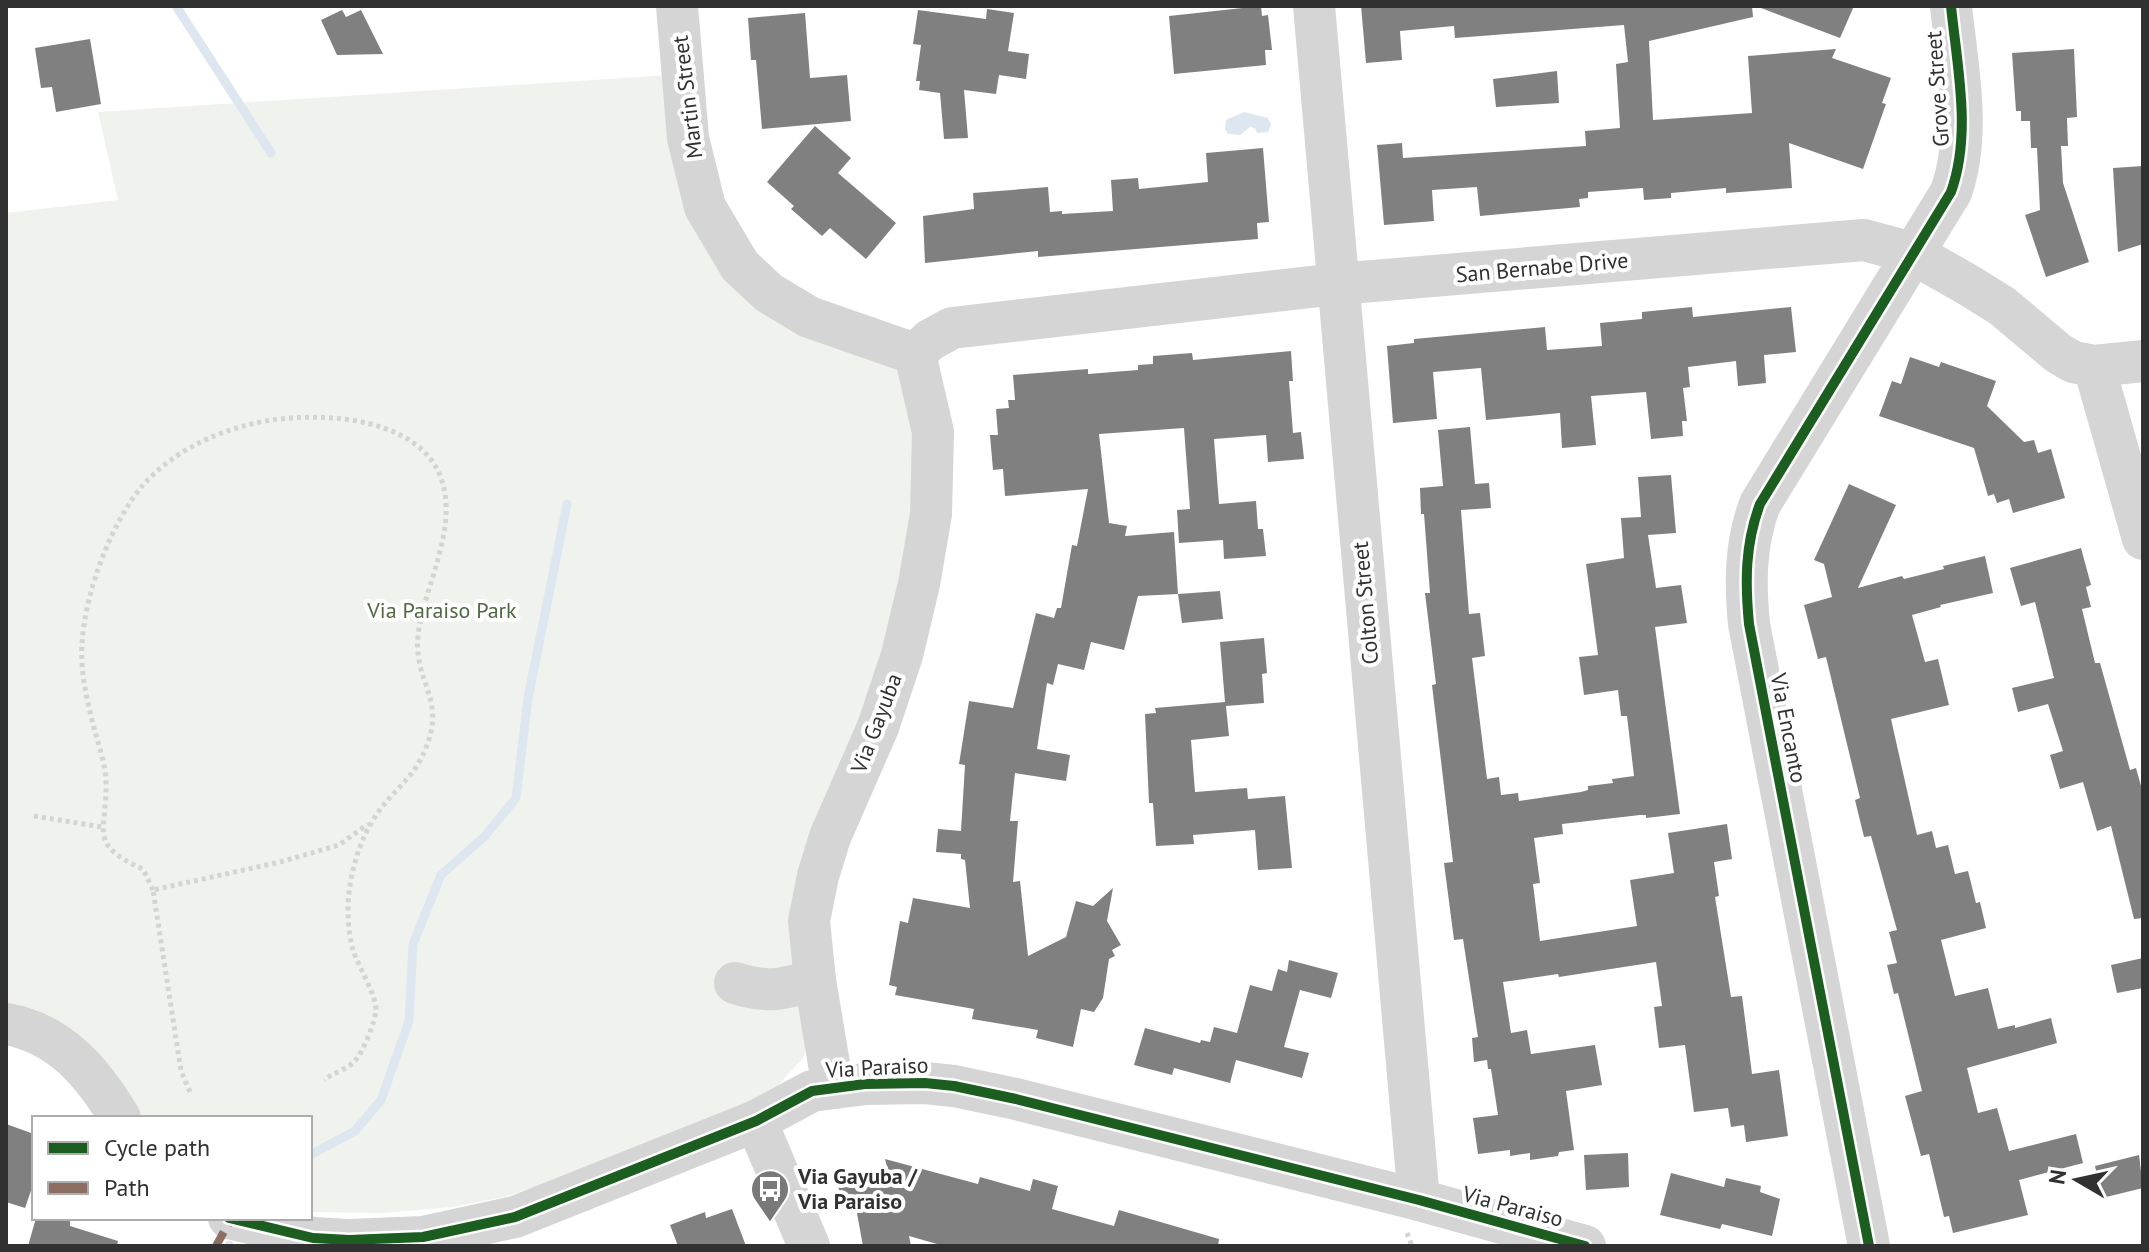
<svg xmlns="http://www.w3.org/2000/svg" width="2149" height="1252" font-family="'PT Sans',sans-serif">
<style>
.green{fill:#f0f3ed}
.water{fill:#dee6f0}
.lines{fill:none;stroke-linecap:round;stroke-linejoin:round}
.stream{stroke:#dee6f0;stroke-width:9}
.building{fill:#808080}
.path{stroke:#d4d4d4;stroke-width:5;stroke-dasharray:4 4;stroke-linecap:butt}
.minor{stroke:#d5d5d5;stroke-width:42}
.quiet{stroke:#8d6e63;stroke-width:8;stroke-dasharray:16 8;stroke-linecap:butt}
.cycleway-casing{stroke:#fff;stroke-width:15}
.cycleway{stroke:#1b5e20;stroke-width:10}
.labels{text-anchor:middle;stroke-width:8;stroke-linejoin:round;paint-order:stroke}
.street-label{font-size:22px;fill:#313131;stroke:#fff}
.park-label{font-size:22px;fill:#506943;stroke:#fff}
.poi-label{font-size:22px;font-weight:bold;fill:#313131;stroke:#fff;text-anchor:start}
</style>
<rect width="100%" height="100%" fill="#fff"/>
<polygon class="green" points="670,75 705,247 889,364 899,372 915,413 916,529 862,737 804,1057 771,1093 622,1158 505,1197 452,1207 382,1213 310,1212 310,1118 144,1118 127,1094 68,1027 31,1008 6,1004 6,213 118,200 98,112"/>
<polygon class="water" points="1244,112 1268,118 1271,124 1268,132 1257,133 1255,128 1250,127 1240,135 1228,134 1225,129 1226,120"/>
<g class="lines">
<g class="stream">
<polyline points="176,6 271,153"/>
<polyline points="310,1155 355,1131 381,1100 409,1021 413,944 441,875 485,836 516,798 528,698 567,504"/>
<polyline points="229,1246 229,1245"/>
</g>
</g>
<g class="building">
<polygon points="1261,6 1262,16 1268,15 1272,50 1265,50 1266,65 1174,74 1169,16"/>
<polygon points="1361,6 1752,6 1753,17 1649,41 1653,120 1752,113 1748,56 1836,49 1832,58 1891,78 1882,103 1886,104 1863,169 1789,143 1792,188 1726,193 1726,188 1671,193 1671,198 1644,200 1643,188 1588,192 1588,198 1579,199 1580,207 1480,216 1477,187 1432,190 1434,221 1384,225 1377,145 1402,143 1403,158 1586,146 1585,131 1620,128 1616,64 1628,62 1624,25 1455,38 1454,26 1400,31 1402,60 1366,63"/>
<polygon points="1761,6 1854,6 1840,38 1761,8"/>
<polygon points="987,9 1014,13 1008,51 1029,54 1026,79 999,75 996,94 964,90 968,138 944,139 940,93 919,90 920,81 916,81 921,45 913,44 918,10 986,19"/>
<polygon points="342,10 346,17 361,10 383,54 337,55 321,20"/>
<polygon points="805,13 810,78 847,75 851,121 762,129 756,60 751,60 748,18"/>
<polygon points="90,39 101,104 56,112 52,87 41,88 35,48"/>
<polygon points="2074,49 2077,117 2067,118 2068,146 2061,146 2063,183 2089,262 2046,277 2025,215 2040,210 2037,148 2031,148 2030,121 2021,121 2021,111 2016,111 2012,53"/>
<polygon points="1557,71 1559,103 1496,107 1493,79"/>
<polygon points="815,126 851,158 838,173 896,223 866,259 830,228 822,236 791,209 794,206 767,182"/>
<polygon points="1263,148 1269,222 1257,223 1258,239 1038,257 1038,251 925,263 923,216 974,209 973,193 1048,187 1050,212 1062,211 1062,214 1113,211 1111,180 1138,178 1139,189 1208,182 1206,153"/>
<polygon points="2143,166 2143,244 2118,252 2113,168"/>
<polygon points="1692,307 1693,317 1791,307 1796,352 1764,355 1766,383 1738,386 1736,361 1688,367 1690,387 1683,388 1687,421 1682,421 1683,436 1651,439 1646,392 1591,396 1596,445 1562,448 1560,413 1486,420 1481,368 1433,372 1437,419 1393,423 1387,346 1414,343 1414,339 1545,327 1547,350 1602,346 1600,323 1642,319 1642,312"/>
<polygon points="1291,351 1293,381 1289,381 1293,433 1301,432 1304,459 1268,462 1266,435 1214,439 1219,504 1256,501 1258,529 1263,529 1266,556 1224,559 1223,540 1179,543 1177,510 1190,509 1184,428 1099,434 1109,523 1127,526 1125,536 1174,532 1178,594 1138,596 1124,650 1091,642 1084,670 1058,664 1053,685 1047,683 1037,749 1070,755 1066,781 1015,773 1010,821 1018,821 1013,882 1020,881 1028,956 1066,937 1076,901 1093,906 1113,888 1107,921 1121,945 1112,950 1115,956 1109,959 1103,998 1094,1012 1081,1009 1073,1047 1036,1038 1038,1030 972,1019 974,1009 895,995 897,987 889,985 900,921 908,923 913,898 970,908 965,860 961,859 961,854 936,852 938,829 961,831 965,765 959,764 969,701 1013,708 1036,613 1054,618 1057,608 1061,608 1072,545 1077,546 1088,489 1005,496 1003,469 993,470 990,435 998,435 996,409 1009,408 1008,400 1015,400 1013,375 1088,369 1088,374 1138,370 1138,365 1153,364 1153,356 1192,353 1193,360"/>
<polygon points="1910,357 1939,367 1941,362 1996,381 1987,406 2024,442 2034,440 2038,453 2051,449 2065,498 2013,513 2009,499 1997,503 1994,494 1988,496 1974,448 1879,416 1892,381 1901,384"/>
<polygon points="1470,427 1475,484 1489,483 1491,508 1461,510 1469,614 1480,613 1485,656 1472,658 1487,779 1499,777 1501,795 1518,793 1519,801 1581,792 1588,790 1588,786 1613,783 1612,779 1634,776 1627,716 1621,716 1618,690 1584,695 1579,657 1598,655 1586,564 1624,558 1621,518 1641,517 1638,477 1671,475 1676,533 1648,535 1656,588 1681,585 1687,623 1655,627 1680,814 1646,818 1646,815 1640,815 1562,824 1563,834 1534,838 1540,883 1533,884 1540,941 1637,926 1630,880 1674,873 1668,833 1727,824 1732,859 1714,862 1719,896 1715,897 1731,997 1742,996 1752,1074 1779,1070 1788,1136 1746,1142 1744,1125 1731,1127 1728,1108 1694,1112 1685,1045 1659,1048 1654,1007 1662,1006 1656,962 1559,977 1558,974 1503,982 1511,1033 1527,1030 1531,1054 1595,1045 1602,1085 1566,1091 1574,1150 1559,1152 1558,1156 1530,1160 1530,1153 1510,1156 1510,1150 1478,1154 1473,1118 1498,1115 1491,1069 1488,1069 1487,1060 1474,1062 1472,1038 1478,1037 1463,939 1454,940 1444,863 1453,862 1432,685 1436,684 1425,593 1430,593 1424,514 1421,514 1420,488 1443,486 1438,430"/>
<polygon points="1849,484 1896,505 1858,588 1902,576 1904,579 1944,569 1943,566 1985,556 1993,593 1940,605 1941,607 1912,615 1925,662 1938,659 1949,705 1891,719 1917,835 1932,831 1936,848 1948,845 1955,874 1968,871 1976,903 1980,902 1986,928 1941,940 1955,996 1988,988 1998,1029 2015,1025 2015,1028 2051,1018 2057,1043 1967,1068 1978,1113 1997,1108 2009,1151 2076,1134 2083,1163 2019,1180 2028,1215 1953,1233 1949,1216 1944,1217 1929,1154 1921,1156 1905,1096 1922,1091 1898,993 1894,994 1887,965 1897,963 1889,932 1897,930 1871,836 1864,837 1855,800 1860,798 1826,657 1818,659 1804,605 1832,597 1824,564 1814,560"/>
<polygon points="2081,548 2091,585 2086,587 2091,607 2082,609 2095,663 2100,663 2130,770 2136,768 2143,793 2143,918 2134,919 2111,826 2097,831 2083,782 2060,789 2050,755 2063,751 2048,704 2018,712 2012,688 2054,678 2035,602 2021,606 2010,568"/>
<polygon points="1220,591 1223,619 1182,623 1178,594"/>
<polygon points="1264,638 1267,673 1262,674 1264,703 1226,706 1229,736 1191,740 1195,792 1247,788 1248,799 1285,796 1292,868 1258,870 1255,830 1193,835 1194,844 1156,846 1153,803 1149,803 1145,714 1156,713 1155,708 1225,702 1220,642"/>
<polygon points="2143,958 2143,988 2117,993 2111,965"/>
<polygon points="1289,960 1338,973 1331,998 1300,990 1284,1047 1309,1053 1302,1078 1236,1060 1230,1083 1174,1068 1172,1075 1134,1065 1145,1028 1200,1043 1201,1040 1210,1042 1214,1027 1237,1033 1250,985 1272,991 1278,969 1287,972"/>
<polygon points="6,1124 34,1134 34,1182 25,1208 6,1202"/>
<polygon points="1628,1153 1629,1187 1586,1190 1584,1155"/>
<polygon points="2139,1155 2143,1188 2102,1198 2095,1166"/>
<polygon points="885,1159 978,1184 980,1177 1030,1191 1033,1179 1058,1186 1052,1209 1114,1226 1119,1210 1219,1239 1218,1246 944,1246 909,1236 911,1246 863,1246 856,1208 843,1210 837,1180 888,1170"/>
<polygon points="1671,1173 1724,1187 1726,1178 1761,1186 1760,1192 1780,1199 1772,1236 1722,1224 1720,1229 1660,1215"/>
<polygon points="732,1209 746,1246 678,1246 670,1225 705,1212 706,1218"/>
<polygon points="36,1218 70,1218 70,1226 118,1241 117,1246 28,1246"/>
</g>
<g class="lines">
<g class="path">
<polyline points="34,816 102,827"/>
<path d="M 153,890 L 143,869 C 87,844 107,832 106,783 C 106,767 100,750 96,735 C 88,706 80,673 82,643 C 85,593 111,523 143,485 C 168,457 204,437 240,427 C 298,409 420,410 442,481 C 457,528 427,582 419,628 C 409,686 455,698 418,764 C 410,778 396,790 386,802 C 364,828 353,860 349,893 C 347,911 348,933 353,950 C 358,966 376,994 376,1010 C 375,1022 363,1053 354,1062 C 347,1069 333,1073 324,1080"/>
<polyline points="190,1092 181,1071 153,890 280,862 339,845 368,824"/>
<polyline points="1407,1233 1412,1246"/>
</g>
<g class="minor">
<polyline points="677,6 688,138 705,207 740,266 769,293 809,317 915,354"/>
<polyline points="1314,6 1419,1200"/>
<polyline points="915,354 930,340 952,328 1337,284 1864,240 1912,253 1970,286 2002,306 2058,353 2073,362 2094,366 2143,361"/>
<polyline points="2094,366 2143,539"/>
<path d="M 735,983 C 769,994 782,989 815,980"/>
<path d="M 6,1024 C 60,1033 93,1073 120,1118"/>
<polyline points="833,1088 815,980 809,921 818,876 830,837 878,727 902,655 919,584 931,514 933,432 915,354"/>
<polyline points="756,1121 809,1246"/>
<polyline points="229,1218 313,1238 349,1240 423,1237 515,1217 756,1121 812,1091 865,1084 925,1083 954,1086 1016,1099 1419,1200 1585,1246"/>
<path d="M 1869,1246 L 1749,624 C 1745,582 1745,544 1760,504 L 1951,192 C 1972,134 1957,66 1951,6"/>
</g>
<polyline class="quiet" points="216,1246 231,1219"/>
<defs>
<g id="cycleway">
<polyline points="229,1218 313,1238 349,1240 423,1237 515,1217 756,1121 812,1091 865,1084 925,1083 954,1086 1016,1099 1419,1200 1585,1246"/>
<path d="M 1869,1246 L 1749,624 C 1745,582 1745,544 1760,504 L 1951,192 C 1972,134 1957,66 1951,6"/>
</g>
</defs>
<use href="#cycleway" class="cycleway-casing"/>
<use href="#cycleway" class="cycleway"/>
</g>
<defs>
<symbol id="bus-pin" viewBox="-11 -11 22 30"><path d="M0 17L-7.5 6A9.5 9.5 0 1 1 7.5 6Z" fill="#797979" stroke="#fff"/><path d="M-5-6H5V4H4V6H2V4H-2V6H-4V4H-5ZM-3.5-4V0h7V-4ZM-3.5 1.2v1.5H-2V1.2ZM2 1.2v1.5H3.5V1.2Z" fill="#fff"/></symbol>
</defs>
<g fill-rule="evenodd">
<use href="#bus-pin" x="748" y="1167" width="44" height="60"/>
</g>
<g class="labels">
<g class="street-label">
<text transform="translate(1937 89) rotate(-94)" y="8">Grove Street</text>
<text transform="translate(687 97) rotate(-97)" y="8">Martin Street</text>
<text transform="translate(1542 267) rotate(-5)" y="8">San Bernabe Drive</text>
<text transform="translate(1365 603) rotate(-95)" y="8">Colton Street</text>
<text transform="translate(876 723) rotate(-69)" y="8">Via Gayuba</text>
<text transform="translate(1789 728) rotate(79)" y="8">Via Encanto</text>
<text transform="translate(877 1067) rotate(-3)" y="8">Via Paraiso</text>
<text transform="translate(1513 1206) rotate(15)" y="8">Via Paraiso</text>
</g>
<g class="park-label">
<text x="442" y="618">Via Paraiso Park</text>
</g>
<g class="poi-label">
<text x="798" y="1184">Via Gayuba /<tspan x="798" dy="25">Via Paraiso</tspan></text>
</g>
</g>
<rect width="2149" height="1252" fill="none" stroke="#313131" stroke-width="16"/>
<rect x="32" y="1116" width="280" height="104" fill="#ffffff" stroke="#adadad" stroke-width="2"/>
<rect x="48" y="1142" width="40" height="12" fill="#1b5e20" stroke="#adadad" stroke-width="2"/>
<text x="104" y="1156" font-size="24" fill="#313131">Cycle path</text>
<rect x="48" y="1182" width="40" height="12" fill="#8d6e63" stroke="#adadad" stroke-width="2"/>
<text x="104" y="1196" font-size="24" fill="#313131">Path</text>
<g transform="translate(2077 1180) rotate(279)" stroke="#ffffff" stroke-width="6" paint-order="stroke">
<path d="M0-6L14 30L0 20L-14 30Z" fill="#313131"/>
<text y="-12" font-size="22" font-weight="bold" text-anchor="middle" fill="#313131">N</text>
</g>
</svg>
